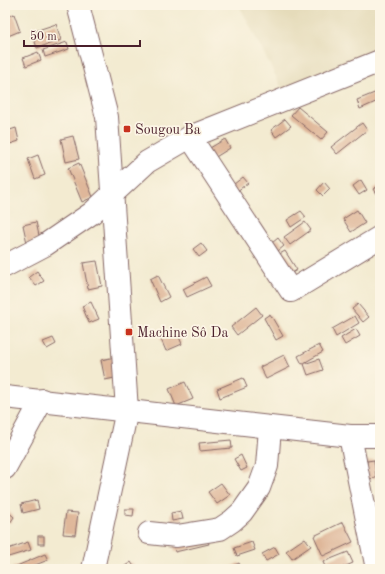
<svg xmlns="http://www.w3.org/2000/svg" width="385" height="574" font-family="'Old Standard TT',serif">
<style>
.built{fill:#e5dbba}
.building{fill:#dfb79a}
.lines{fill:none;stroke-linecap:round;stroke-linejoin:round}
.minor-casing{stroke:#856665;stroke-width:24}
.minor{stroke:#fff;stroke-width:22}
.poi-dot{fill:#c8321e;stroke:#fcf5e5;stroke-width:1.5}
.labels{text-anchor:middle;stroke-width:3.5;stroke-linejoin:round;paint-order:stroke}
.poi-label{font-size:14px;fill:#4a1f2b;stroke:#fcf5e5;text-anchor:start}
</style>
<rect width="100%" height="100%" fill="#fcf5e5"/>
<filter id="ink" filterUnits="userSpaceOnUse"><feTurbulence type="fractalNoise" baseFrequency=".025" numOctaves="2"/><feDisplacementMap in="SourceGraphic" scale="8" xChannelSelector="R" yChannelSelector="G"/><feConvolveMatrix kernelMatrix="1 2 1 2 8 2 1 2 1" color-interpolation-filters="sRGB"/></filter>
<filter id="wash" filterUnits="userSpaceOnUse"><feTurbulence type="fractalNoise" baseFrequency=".012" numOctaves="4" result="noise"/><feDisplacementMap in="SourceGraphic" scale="16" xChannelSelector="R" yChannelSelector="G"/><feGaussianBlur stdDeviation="0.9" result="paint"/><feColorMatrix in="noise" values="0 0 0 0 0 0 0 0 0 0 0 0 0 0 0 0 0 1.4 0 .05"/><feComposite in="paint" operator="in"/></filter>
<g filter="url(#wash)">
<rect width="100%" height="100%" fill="#f3ebd1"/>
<polygon class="built" points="239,5 380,5 380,50 284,92"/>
<g id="blocks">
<g class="building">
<polygon points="14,14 20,31 8,36 5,29 5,17"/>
<polygon points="56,24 61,40 37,48 32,32"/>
<polygon points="67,42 69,49 45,57 43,50"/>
<polygon points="38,52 41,60 26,66 23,58"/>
<polygon points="377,92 380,100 360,109 357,100"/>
<polygon points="298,107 328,132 321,140 291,115"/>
<polygon points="285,119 291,126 276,137 271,130"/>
<polygon points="362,123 367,130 337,154 331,147"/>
<polygon points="16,128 19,141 10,144 7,131"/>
<polygon points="73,136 79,159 66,162 61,139"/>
<polygon points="225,139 230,148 211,160 205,151"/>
<polygon points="38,155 45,175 35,179 28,159"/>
<polygon points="79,163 93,197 82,202 68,168"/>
<polygon points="243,177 248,183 233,194 229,188"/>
<polygon points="361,180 367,190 359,195 353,186"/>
<polygon points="324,182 330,189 323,196 317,190"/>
<polygon points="380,185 380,192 376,194 373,189"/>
<polygon points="357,210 365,223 351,232 343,219"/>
<polygon points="301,211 306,217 291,227 287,220"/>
<polygon points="36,222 40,240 27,243 23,225"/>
<polygon points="305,222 311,230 290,245 284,237"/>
<polygon points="278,238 284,246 272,256 266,248"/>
<polygon points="201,243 207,251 199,257 193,249"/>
<polygon points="285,251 297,270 288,275 276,256"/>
<polygon points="97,261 102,286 88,289 83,263"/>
<polygon points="37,271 44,281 36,286 29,277"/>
<polygon points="158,275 169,297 160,302 150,279"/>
<polygon points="206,277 211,286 187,297 183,289"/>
<polygon points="91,302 99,319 89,323 82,306"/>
<polygon points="358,304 369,317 363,322 352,309"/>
<polygon points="256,307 262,315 237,335 231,327"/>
<polygon points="270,314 283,336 276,340 264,318"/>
<polygon points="355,316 359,323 336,337 332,329"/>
<polygon points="356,329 360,336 345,345 341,338"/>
<polygon points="176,330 182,344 166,351 160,337"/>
<polygon points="53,338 56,344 47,349 43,342"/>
<polygon points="319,345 323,352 302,364 298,356"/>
<polygon points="284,355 290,367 266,379 260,367"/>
<polygon points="115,357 119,377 105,380 101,360"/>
<polygon points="319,359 323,370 308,375 304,364"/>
<polygon points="243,378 247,387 220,398 217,389"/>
<polygon points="185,382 193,399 176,406 169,389"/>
<polygon points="231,440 232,448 200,451 199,443"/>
<polygon points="241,455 247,468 241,471 234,459"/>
<polygon points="374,460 376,478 368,479 367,461"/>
<polygon points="221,483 230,495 217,504 208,492"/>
<polygon points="37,500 39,509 23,513 21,504"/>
<polygon points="125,509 134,509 133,516 125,515"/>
<polygon points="6,510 14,517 10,523 5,519"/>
<polygon points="181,511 183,519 172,521 171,513"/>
<polygon points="66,512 78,513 75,535 63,534"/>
<polygon points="343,522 353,542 323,556 314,536"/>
<rect x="38" y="536" width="6" height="8"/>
<polygon points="305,538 311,546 292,559 286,551"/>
<polygon points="207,539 209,544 175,552 174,546"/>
<polygon points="28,542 31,550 5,558 5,550"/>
<polygon points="252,542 255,550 237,556 234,548"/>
<polygon points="275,547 279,554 266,561 262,554"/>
<polygon points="348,552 353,563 339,569 326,569 323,562"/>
<polygon points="45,554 48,560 25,569 13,569 12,568"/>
<polygon points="131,562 135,568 123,569 122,568"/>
<polygon points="239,563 242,569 227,569"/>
</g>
</g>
</g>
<g filter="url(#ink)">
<use href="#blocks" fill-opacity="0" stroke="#856665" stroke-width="1"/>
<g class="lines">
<defs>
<g id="minor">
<polyline points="78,5 107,117 127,410 93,569"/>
<polyline points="190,137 291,291 380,237"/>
<polyline points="5,266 45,245 92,213 147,162 190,137 380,61"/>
<polyline points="5,397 350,436 380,436"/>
<polyline points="350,436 377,569"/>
<polyline points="5,468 42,400"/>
<polyline points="149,533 177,536 220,529 232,521 242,512 259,488 267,466 270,428"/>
</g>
</defs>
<use href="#minor" class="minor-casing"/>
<use href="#minor" class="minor"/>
</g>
</g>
<g class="poi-dot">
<rect x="123" y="125" width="8" height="8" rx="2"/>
<rect x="125" y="328" width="8" height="8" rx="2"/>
</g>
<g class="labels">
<g class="poi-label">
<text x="135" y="134">Sougou Ba</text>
<text x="137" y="337">Machine Sô Da</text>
</g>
</g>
<rect width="385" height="574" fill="none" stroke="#fcf5e5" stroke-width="20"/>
<path d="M24 40v6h116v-6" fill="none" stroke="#4a1f2b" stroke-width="2"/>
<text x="30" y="40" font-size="12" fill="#4a1f2b" stroke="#fcf5e5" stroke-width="3" paint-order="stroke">50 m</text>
</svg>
